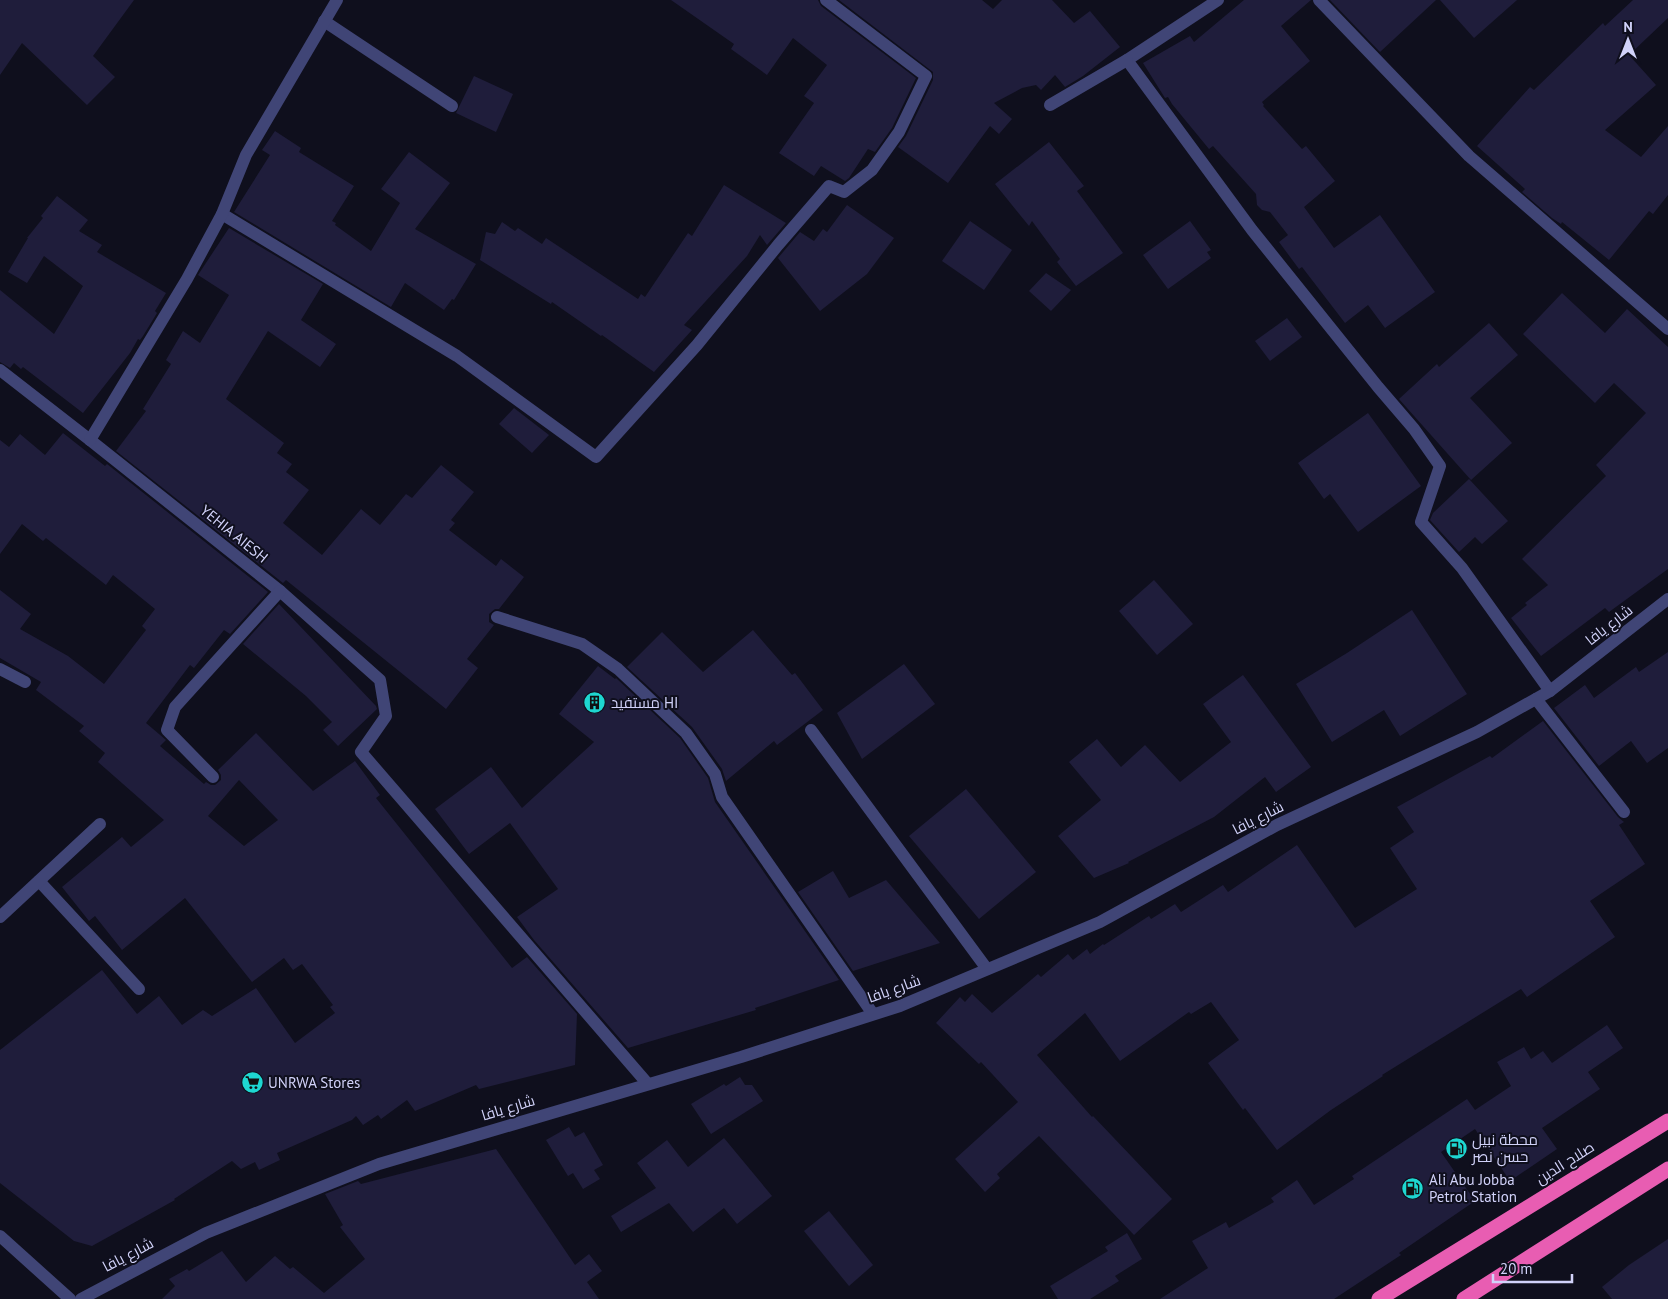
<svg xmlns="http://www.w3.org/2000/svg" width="1668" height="1299" font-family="'PT Sans',Cairo,sans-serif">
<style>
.building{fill:#1f1d3b;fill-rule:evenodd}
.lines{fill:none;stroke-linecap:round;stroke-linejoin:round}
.minor{stroke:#404576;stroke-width:12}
.highway{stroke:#e85db2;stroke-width:15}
.labels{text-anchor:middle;stroke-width:4;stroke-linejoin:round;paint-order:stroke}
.street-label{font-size:15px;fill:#d1d2f9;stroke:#0f0f1d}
.poi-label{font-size:15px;fill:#d1d2f9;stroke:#0f0f1d;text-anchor:start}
</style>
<rect width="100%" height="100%" fill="#0f0f1d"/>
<g class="building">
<polygon points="0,0 134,0 93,56 115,77 87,105 22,43 0,75"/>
<polygon points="671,0 818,0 821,6 916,78 892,128 875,152 868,149 849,178 845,181 821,166 814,176 779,153 814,103 804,96 827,65 793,38 767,75 731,49 734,44"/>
<polygon points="839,0 982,0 993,9 1002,0 1052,0 1074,23 1090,11 1120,47 1083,76 1065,87 1055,75 1041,90 1036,85 1022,88 994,103 1012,119 999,134 990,126 948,183 898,147 906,136 933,80 933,72"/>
<polygon points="1244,0 1311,0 1281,26 1310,61 1262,102 1264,105 1263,106 1302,149 1306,146 1335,181 1304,207 1334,248 1380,215 1435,292 1385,328 1368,305 1345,323 1302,267 1299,269 1279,242 1288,235 1270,212 1262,210 1257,205 1256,194 1213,146 1209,149 1172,104 1168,97 1165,98 1143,63 1190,36 1194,42"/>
<polygon points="1330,0 1436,0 1380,52"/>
<polygon points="1440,0 1517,0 1474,38"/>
<polygon points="1633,0 1668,0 1668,18 1629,55 1656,85 1605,130 1641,157 1668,126 1668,195 1653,214 1649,211 1609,260 1562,222 1561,224 1552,218 1522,192 1525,189 1477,146 1530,87 1534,90 1603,23 1605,26"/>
<polygon points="474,76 513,94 496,132 456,113"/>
<polygon points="275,131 301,148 299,152 354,186 332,221 336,223 335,225 371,251 400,203 381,189 409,152 450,183 415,229 476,264 454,300 452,299 444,310 405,283 391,307 234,212 270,155 262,150"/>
<polygon points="1049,142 1084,186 1077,191 1123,253 1076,286 1057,262 1060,259 1032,221 1029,226 995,184"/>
<polygon points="724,185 786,223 767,245 760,235 747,256 684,325 692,330 654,372 602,335 601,336 552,302 551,304 480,260 486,232 495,234 502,222 515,231 518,228 542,244 546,238 638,299 641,294 645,297 688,233 692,236"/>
<polygon points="57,196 88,220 79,231 102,245 97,252 166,293 155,311 157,313 143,336 140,340 138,339 130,353 83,413 23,367 21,369 14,363 10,368 0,362 0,290 54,334 83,286 44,256 27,283 8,272 28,238 27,238 43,218 41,216"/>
<polygon points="847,205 894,238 867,274 820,311 778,258 800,232 814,241 823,229 827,232"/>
<polygon points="970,221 1012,250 984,290 942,261"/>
<polygon points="1190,221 1211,250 1207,252 1211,258 1168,289 1143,255"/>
<polygon points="229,228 323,284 301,320 336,344 320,367 268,331 226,399 284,443 277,453 292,464 286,472 309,490 283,523 322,555 361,509 380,525 406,494 412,498 441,465 474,492 451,520 455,523 449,530 496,566 501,559 524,577 499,609 495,609 489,614 489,622 494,625 467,659 478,668 446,709 286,580 283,583 116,451 146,411 143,409 171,364 166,360 183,331 200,343 229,295 198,275"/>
<polygon points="1046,273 1071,290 1051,311 1029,291"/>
<polygon points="1562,293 1605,333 1627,309 1668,347 1668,569 1609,612 1605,608 1541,656 1511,618 1527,605 1525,603 1548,585 1522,559 1606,476 1596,465 1646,413 1614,383 1595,403 1523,334"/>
<polygon points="1287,318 1302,337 1270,361 1255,341"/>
<polygon points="1489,323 1518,355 1470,398 1512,443 1471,480 1399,399 1437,364 1439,367"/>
<polygon points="514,408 549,435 532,453 499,424"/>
<polygon points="1368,413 1421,486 1358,532 1330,494 1324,499 1298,463"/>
<path d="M 63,433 L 105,466 L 107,464 L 268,592 L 230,634 L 224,630 L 194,668 L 190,665 L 146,723 L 166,740 L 160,746 L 204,784 L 206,782 L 211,785 L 215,785 L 221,780 L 221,775 L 218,770 L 256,733 L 313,791 L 355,761 L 380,795 L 376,798 L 512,968 L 527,957 L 577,1014 L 575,1065 L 479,1089 L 476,1085 L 415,1111 L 407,1100 L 381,1119 L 378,1115 L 363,1125 L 356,1116 L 352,1120 L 277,1153 L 280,1160 L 259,1170 L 255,1162 L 241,1169 L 232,1161 L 174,1199 L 175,1200 L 92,1246 L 74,1241 L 0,1183 L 0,1050 L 102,970 L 137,1014 L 159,996 L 182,1025 L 203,1010 L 212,1016 L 256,988 L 295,1043 L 335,1013 L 330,1007 L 333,1005 L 302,964 L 293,970 L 284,958 L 252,982 L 185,898 L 122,950 L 95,916 L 89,921 L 62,887 L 122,837 L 131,847 L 164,820 L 98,762 L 105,753 L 79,731 L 84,726 L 36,690 L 41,682 L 0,658 L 0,590 L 31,614 L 20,629 L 68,656 L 104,684 L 146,630 L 142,626 L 155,609 L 113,575 L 106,585 L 46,538 L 43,541 L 22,524 L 0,554 L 0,440 L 9,447 L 20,434 L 45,455 ZM 239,780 L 278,820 L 244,846 L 208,816 Z"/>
<polygon points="1469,479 1508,521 1482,544 1475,537 1459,552 1430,520 1433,513"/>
<polygon points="1154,580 1193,624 1157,655 1119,611"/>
<polygon points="279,604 376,706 377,709 338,746 323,730 332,722 306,696 243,644"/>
<polygon points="1412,610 1467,694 1400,736 1384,710 1332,742 1296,684 1347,653"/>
<polygon points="753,630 792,675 795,673 823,710 777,745 774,741 726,781 722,769 692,727 627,667 662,632 703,672"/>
<polygon points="1668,652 1668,748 1647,763 1631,741 1599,766 1554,708 1585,685 1594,698 1636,667 1639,672"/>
<polygon points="904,664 935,704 862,759 837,713"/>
<polygon points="598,666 615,679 616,678 680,738 708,778 715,802 839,980 755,1008 756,1010 628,1048 534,940 517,917 558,889 510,823 469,854 435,809 491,767 522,808 594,742 559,714"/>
<polygon points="1243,675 1311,767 1276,792 1265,777 1214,817 1128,862 1129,863 1094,878 1058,836 1101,800 1069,762 1097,739 1121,767 1145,745 1180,782 1231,742 1203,704"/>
<polygon points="1543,721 1618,817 1624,822 1619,825 1645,864 1590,901 1615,937 1527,997 1521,989 1382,1075 1383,1076 1331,1110 1277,1150 1245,1108 1243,1110 1208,1063 1239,1040 1211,1002 1191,1014 1189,1012 1120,1061 1085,1013 1037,1055 1092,1117 1093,1116 1172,1199 1134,1235 1039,1136 997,1174 1000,1178 985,1192 955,1159 1018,1102 981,1062 979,1064 936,1023 960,997 965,1002 972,994 992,1013 1038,974 1041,977 1068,954 1073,960 1087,949 1090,954 1103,944 1104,945 1149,916 1151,919 1175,904 1181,912 1223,885 1228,892 1297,845 1355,928 1417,889 1390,848 1414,832 1397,807 1490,756 1492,758"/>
<polygon points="966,789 1036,872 979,919 909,836"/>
<polygon points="833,871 849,898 886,880 940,943 853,971 798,892"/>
<polygon points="1607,1025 1623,1048 1588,1072 1600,1089 1542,1128 1557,1149 1510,1181 1475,1129 1441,1152 1475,1201 1399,1253 1401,1255 1334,1299 1160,1299 1208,1268 1192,1241 1226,1222 1229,1228 1274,1202 1271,1198 1297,1180 1314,1205 1354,1179 1352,1176 1467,1099 1475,1110 1511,1086 1497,1062 1524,1047 1531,1059 1543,1051 1552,1063"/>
<polygon points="740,1077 745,1085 752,1085 763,1101 711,1134 691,1104 724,1084 726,1086"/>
<polygon points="569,1127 575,1137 584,1132 603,1165 594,1170 600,1179 583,1189 573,1173 568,1176 546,1140"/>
<polygon points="724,1138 772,1196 737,1224 724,1208 693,1232 669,1203 621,1232 611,1216 656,1188 637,1163 667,1140 688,1167"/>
<polygon points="496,1149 575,1265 589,1254 602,1271 587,1282 599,1299 162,1299 175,1286 169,1279 187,1269 189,1271 222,1251 246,1282 275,1256 290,1269 293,1267 324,1293 365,1259 340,1227 343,1225 325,1194 358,1181 361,1184"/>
<polygon points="829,1211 873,1265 849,1286 804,1231"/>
<polygon points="1127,1233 1142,1259 1115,1276 1119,1281 1090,1299 1058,1299 1050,1286 1108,1251 1105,1247"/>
<polygon points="1668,1239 1668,1299 1612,1299 1602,1287 1629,1265"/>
</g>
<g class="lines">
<g class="minor">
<polyline points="1218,0 1127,60 1252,230 1378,387 1414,429 1440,466 1421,522 1462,568 1550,691"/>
<polyline points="1319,0 1469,156 1668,329"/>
<polyline points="324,21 452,106"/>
<polyline points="1050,105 1127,60"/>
<polyline points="222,214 457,356 596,457 697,345 778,245 829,186 844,192 872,170 899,132 926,76 826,0"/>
<polyline points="0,370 90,440 280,591 380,680 386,716 361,752 647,1083"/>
<polyline points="90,440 187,279 222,214 246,155 337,0"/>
<polyline points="497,617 582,644 618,669 686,733 715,774 722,797 873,1014"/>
<polyline points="0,669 25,682"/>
<polyline points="1536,699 1624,812"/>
<polyline points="811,730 987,969"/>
<polyline points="213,777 167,730 175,707 280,591"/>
<polyline points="39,881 139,989"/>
<polyline points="0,917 100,824"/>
<polyline points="0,1236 70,1299"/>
<polyline points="81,1299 206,1233 379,1164 741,1057 900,1006 1100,922 1277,825 1477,732 1550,691 1668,599"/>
</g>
<g class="highway">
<polyline points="1379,1299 1668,1121"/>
<polyline points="1464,1299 1668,1169"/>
</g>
</g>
<defs>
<symbol id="building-disc" viewBox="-11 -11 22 22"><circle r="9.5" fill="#1ed7d1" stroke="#0f0f1d"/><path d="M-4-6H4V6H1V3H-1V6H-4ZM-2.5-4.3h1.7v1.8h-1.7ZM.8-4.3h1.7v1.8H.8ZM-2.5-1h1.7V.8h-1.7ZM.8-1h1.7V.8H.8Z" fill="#111"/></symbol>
<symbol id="supermarket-disc" viewBox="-11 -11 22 22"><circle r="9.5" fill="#1ed7d1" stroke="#0f0f1d"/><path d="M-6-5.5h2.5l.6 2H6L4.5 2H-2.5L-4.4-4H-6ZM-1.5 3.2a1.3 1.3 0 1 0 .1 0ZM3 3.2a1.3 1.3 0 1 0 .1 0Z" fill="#111"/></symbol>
<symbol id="fuel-disc" viewBox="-11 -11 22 22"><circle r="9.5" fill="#1ed7d1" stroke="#0f0f1d"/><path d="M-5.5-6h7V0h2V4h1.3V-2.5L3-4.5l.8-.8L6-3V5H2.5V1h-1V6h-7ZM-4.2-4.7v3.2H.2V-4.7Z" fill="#111"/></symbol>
</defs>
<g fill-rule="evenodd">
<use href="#building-disc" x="582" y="690" width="25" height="25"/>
<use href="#supermarket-disc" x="240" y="1070" width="25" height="25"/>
<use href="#fuel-disc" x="1444" y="1136" width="25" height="25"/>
<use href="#fuel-disc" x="1400" y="1176" width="25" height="25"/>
</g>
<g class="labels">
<g class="street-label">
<text transform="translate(234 534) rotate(39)" y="5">YEHIA AIESH</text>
<text transform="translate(1609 625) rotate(-38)" y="5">شارع يافا</text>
<text transform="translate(1258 818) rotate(-27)" y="5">شارع يافا</text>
<text transform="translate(894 989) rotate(-20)" y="5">شارع يافا</text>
<text transform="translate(508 1108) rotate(-17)" y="5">شارع يافا</text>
<text transform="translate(1565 1163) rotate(-32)" y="5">صلاح الدين</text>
<text transform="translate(128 1255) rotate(-28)" y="5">شارع يافا</text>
</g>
<g class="poi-label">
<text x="611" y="708">مستفيد HI</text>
<text x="268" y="1088">UNRWA Stores</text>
<text x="1472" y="1145">محطة نبيل<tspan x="1472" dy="17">حسن نصر</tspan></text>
<text x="1429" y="1185">Ali Abu Jobba<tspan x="1429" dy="17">Petrol Station</tspan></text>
</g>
</g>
<g transform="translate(1628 40)" stroke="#0f0f1d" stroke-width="4" paint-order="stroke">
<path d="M0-4L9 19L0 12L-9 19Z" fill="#d1d2f9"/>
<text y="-8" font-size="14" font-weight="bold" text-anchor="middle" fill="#d1d2f9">N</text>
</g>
<path d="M1493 1274v8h79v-8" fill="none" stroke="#d1d2f9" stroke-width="2.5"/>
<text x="1500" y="1274" font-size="15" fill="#d1d2f9" stroke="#0f0f1d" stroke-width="4" paint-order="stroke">20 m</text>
</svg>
